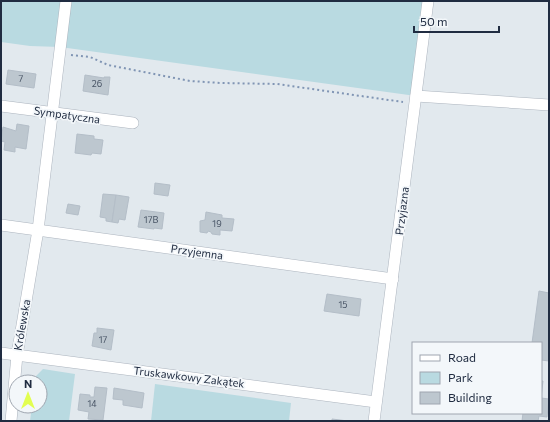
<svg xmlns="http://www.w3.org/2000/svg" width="550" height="422" font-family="Commissioner,sans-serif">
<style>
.green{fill:#b9dae1}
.building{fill:#bdc7cf;stroke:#b4bec8}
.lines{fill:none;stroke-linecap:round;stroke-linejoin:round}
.minor-casing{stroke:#acb4be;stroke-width:12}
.path{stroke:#8095b4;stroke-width:2;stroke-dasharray:2 3;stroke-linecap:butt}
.minor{stroke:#fff;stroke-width:11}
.labels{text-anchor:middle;stroke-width:3.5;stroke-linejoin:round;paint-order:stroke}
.number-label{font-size:9px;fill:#475364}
.street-label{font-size:11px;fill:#202c41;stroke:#f3f7fa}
</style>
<rect width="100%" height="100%" fill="#e2e9ee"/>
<g class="green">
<polygon points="1,1 428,1 416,96 60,47 30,46 1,42"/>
<polygon points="43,369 75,374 69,421 30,421 32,406 40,406 40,382 35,382 36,376"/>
<polygon points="155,384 291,403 289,421 151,421"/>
</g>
<g class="building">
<polygon points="8,70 36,74 34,88 6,84"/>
<polygon points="85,75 104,78 104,77 110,77 108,95 83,91"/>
<polygon points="17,124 29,126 26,149 15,147 15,152 4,150 5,142 1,141 3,127 16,131"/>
<polygon points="77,134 94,136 94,139 103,140 101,154 92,153 91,155 75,153"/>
<polygon points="155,183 170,185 168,196 154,194"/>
<polygon points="103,194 116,195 112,222 106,221 106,218 100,217"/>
<polygon points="116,195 129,197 125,220 119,219 118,223 112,222"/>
<polygon points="68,204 80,206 78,215 66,213"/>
<polygon points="141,210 164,213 162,229 154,228 154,229 138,227"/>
<polygon points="206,212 222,215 222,218 234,219 232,231 220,230 220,235 212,234 211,232 208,231 207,233 200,232 200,221 205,220"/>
<polygon points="539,291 549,293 549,361 541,360 541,343 532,343"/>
<polygon points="327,294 361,299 359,316 324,311"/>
<polygon points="97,328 114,330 111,350 92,346 94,333 97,333"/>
<polygon points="541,381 543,381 541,398 549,399 547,417 539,416 538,421 522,421 523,413 541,413"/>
<polygon points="95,387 107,388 103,420 88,419 89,412 78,410 80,394 90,395 90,397 94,397"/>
<polygon points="114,388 144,393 142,408 123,405 123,400 113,399"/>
<polygon points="332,419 348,421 332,421"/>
</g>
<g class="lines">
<defs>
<g id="minor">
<polyline points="416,96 549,105"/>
<polyline points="1,106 133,123"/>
<polyline points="1,225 393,279"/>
<polyline points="1,353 376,402"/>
<polyline points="11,421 17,355 38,230 66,1"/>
<polyline points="374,421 428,1"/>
</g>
</defs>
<use href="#minor" class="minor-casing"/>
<polyline class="path" points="71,55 90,57 108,65 190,81 221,83 277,84 403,102"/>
<use href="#minor" class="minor"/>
</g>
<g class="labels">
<g class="number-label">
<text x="21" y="82">7</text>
<text x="97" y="87">26</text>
<text x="151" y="223">17B</text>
<text x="217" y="227">19</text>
<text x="343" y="308">15</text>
<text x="103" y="343">17</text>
<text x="92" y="407">14</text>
</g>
<g class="street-label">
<text transform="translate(67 115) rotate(8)" y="4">Sympatyczna</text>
<text transform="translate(402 211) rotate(-83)" y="4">Przyjazna</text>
<text transform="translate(197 252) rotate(8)" y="4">Przyjemna</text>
<text transform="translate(22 325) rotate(-80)" y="4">Królewska</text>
<text transform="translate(189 377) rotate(7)" y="4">Truskawkowy Zakątek</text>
</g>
</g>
<rect width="550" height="422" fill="none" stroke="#202c41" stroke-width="4"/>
<rect x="412" y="342" width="130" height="72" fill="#f3f7fa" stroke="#9fa6b0"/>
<rect x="420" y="355" width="20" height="6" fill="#ffffff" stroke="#9fa6b0"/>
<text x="448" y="362" font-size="12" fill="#202c41">Road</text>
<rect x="420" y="372" width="20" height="12" fill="#b9dae1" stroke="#9fa6b0"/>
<text x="448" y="382" font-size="12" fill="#202c41">Park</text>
<rect x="420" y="392" width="20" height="12" fill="#bdc7cf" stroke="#9fa6b0"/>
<text x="448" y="402" font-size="12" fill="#202c41">Building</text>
<g transform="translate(28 394)"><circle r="19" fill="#f3f7fa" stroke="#9fa6b0"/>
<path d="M0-3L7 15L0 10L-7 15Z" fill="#e2fe50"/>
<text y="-6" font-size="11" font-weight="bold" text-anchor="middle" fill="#202c41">N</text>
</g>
<path d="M414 26v6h85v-6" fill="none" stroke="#202c41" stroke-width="2"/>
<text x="420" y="26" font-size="12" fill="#202c41" stroke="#f3f7fa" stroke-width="3" paint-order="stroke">50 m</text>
</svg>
